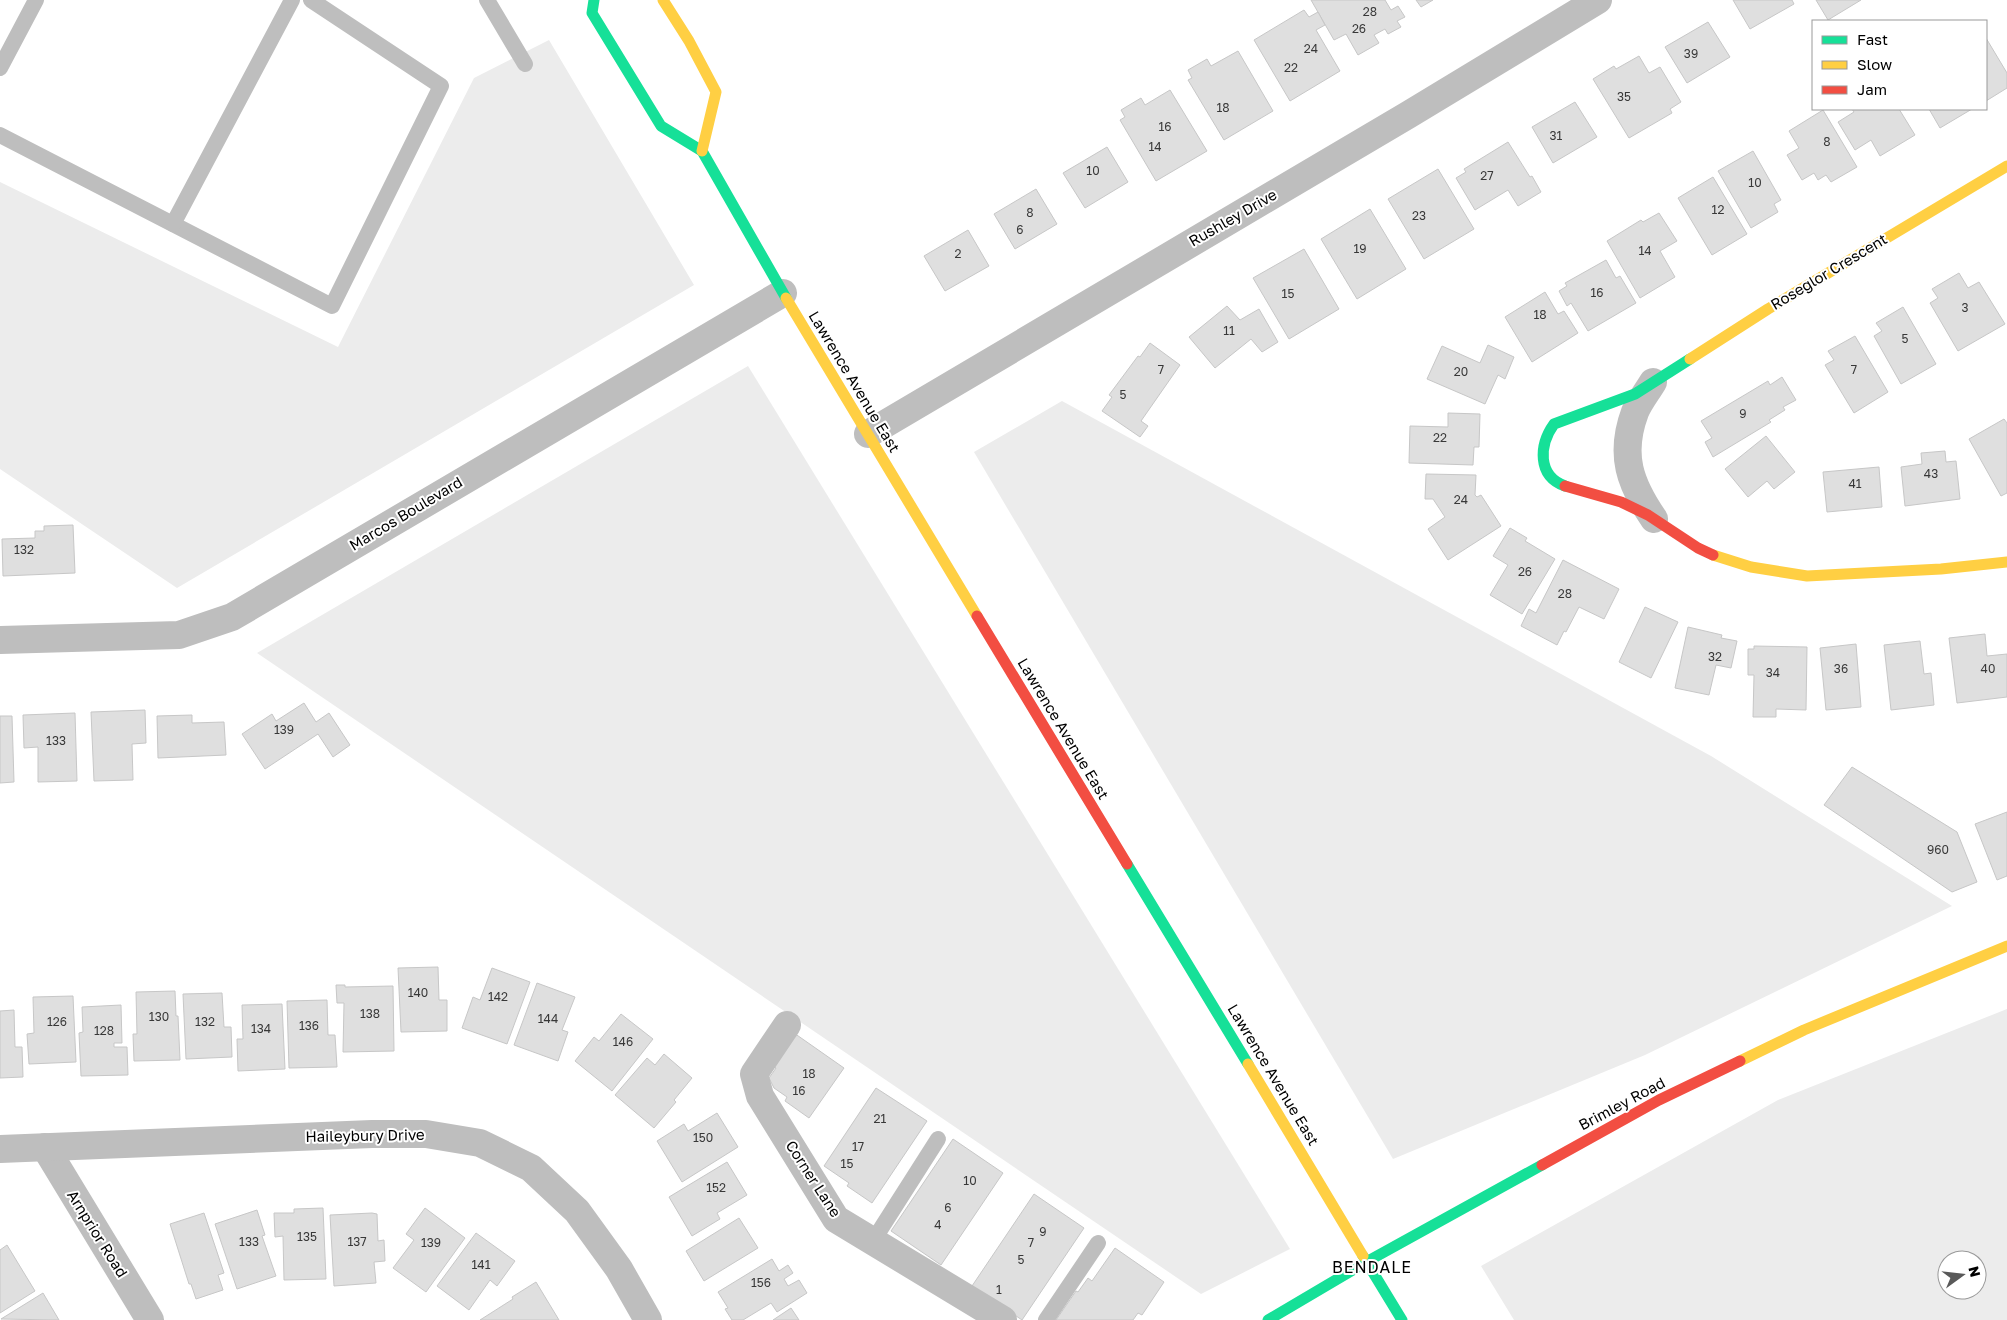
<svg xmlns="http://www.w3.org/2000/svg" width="2007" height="1320" font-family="'Golos Text',sans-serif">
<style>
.green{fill:#ececec;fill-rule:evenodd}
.building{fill:#dfdfdf;stroke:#c7c7c7}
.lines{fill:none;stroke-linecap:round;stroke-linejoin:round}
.lane{stroke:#bebebe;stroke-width:16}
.street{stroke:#bebebe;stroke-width:28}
.fast{stroke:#16e098;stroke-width:11}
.slow{stroke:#ffcf43;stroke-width:11}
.jam{stroke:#f24e42;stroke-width:11}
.labels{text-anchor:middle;stroke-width:4;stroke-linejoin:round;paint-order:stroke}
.number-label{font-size:12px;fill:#383838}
.street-label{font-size:15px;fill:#000;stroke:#fff}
.neighbourhood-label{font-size:16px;letter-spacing:1px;fill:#000;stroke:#fff}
</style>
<rect width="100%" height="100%" fill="#fff"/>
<g class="green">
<polygon points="549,40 694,285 177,588 0,469 0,182 338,347 474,78"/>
<polygon points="748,366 1290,1249 1201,1294 257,653"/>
<polygon points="1062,401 1711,756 1952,906 1645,1055 1393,1159 974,452"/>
<path d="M 2007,1009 L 2007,1320 L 1514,1320 L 1481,1266 L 1778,1100 ZM 1947,1260 L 1977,1260 L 1977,1290 L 1947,1290 Z"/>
</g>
<g class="building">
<polygon points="1311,0 1385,0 1391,10 1398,6 1405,17 1397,21 1401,27 1388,34 1385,29 1374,35 1379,43 1358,55 1346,34 1334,40"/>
<polygon points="1416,0 1433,0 1421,7"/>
<polygon points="1733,0 1792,0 1794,4 1750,29"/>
<polygon points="1816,0 1861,0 1828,20"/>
<polygon points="1304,10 1309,17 1318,12 1325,25 1316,30 1340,71 1290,101 1254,40"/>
<polygon points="1708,22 1730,57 1687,83 1665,47"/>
<polygon points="1986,38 2007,73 2007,88 1986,101"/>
<polygon points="1238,51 1273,111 1224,140 1188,80 1192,78 1188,70 1207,59 1211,66"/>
<polygon points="1639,56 1649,73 1660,67 1681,102 1670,109 1672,113 1629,138 1593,79 1614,66 1616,69"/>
<polygon points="1170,90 1207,151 1156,181 1120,120 1125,117 1121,110 1141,98 1145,105"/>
<polygon points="1575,102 1597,137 1553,163 1532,127"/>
<polygon points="1852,109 1899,109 1915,135 1880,156 1871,140 1855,150 1838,122 1854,112"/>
<polygon points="1929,109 1972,109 1940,128"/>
<polygon points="1823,110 1857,167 1831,182 1826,175 1818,180 1814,173 1802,180 1787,155 1799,148 1789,131"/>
<polygon points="1508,142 1530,177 1532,176 1541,192 1518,206 1508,190 1475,210 1456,178 1466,172 1464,169"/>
<polygon points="1107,147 1128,182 1085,208 1063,173"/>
<polygon points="1753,151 1781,200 1774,204 1778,212 1751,228 1718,171"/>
<polygon points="1438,169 1474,229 1424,259 1388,199"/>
<polygon points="1713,177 1747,234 1712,255 1678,198"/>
<polygon points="1036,189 1057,224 1015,249 994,214"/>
<polygon points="1370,209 1406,269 1357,299 1321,239"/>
<polygon points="1659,213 1677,241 1660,251 1675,277 1640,298 1607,241 1641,220 1643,222"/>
<polygon points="968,230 989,266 945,291 924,256"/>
<polygon points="1304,249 1339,309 1289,339 1253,278"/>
<polygon points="1606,260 1616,278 1620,276 1636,303 1588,331 1571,303 1567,306 1559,291 1567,286 1565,283"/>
<polygon points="1959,273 1968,288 1979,282 2005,324 1958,351 1930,303 1938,298 1932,289"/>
<polygon points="1545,292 1558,314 1564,311 1578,333 1532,362 1505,317"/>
<polygon points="1227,306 1240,320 1259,309 1278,342 1262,352 1251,339 1215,368 1189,337"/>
<polygon points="1903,307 1936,364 1901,384 1874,336 1882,331 1876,323"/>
<polygon points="1855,336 1888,392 1854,413 1825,365 1834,360 1828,351"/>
<polygon points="1150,343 1180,365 1141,421 1148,426 1140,437 1102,411 1112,397 1109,395 1138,356 1140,357"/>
<polygon points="1488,345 1514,357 1505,379 1498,375 1485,404 1427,379 1442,346 1480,363"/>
<polygon points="1782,377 1796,400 1783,407 1785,410 1769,420 1771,422 1713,457 1705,442 1712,438 1701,421 1768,381 1770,385"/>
<polygon points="1448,413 1480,414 1479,447 1474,447 1473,465 1409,463 1410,426 1448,427"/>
<polygon points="2004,419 2007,423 2007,493 2001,496 1969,439"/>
<polygon points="1766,436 1795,472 1774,489 1767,481 1748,497 1725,469"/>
<polygon points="1945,451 1946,462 1956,461 1960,499 1905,506 1901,467 1922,464 1921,453"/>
<polygon points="1879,467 1882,507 1827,512 1823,472"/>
<polygon points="1426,474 1476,475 1475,495 1477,497 1481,495 1501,526 1448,560 1428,529 1445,517 1433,499 1425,499"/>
<polygon points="73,525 75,573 3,576 2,539 35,538 35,531 44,531 44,526"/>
<polygon points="1510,528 1527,538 1525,541 1555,559 1522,614 1490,595 1508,565 1493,556"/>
<polygon points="1563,560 1619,589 1604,619 1579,607 1566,632 1564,631 1557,645 1521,626 1529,609 1536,613"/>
<polygon points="1645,607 1678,622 1651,678 1619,662"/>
<polygon points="1688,627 1722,635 1721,638 1737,641 1731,668 1716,665 1709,695 1675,688"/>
<polygon points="1985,634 1987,656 2007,654 2007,697 1957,703 1949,638"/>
<polygon points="1920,641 1924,674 1931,673 1934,705 1891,710 1884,645"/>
<polygon points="1856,644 1861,707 1826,710 1820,648"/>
<polygon points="1754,646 1807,647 1806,710 1776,709 1776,717 1753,717 1754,675 1748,675 1748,649 1754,649"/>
<polygon points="304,703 316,722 329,713 350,745 333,757 318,734 265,769 242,734 272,714 276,721"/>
<polygon points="145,710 146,743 132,744 133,780 94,781 91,712"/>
<polygon points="75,713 77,781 38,782 38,747 24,748 23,715"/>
<polygon points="192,715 192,723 224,722 226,755 158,758 157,716"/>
<polygon points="0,716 12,716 14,782 0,783"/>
<polygon points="1852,767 1957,832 1977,882 1952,892 1824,805"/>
<polygon points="2007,812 2007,876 1997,880 1975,824"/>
<polygon points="438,967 439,1000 447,1000 447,1031 401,1032 398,968"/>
<polygon points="492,968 530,982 507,1044 462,1028 473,997 480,1000"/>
<polygon points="537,983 575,997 562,1030 568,1032 558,1061 514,1045"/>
<polygon points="336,985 345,985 345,987 393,986 394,1051 343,1052 344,1003 337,1003"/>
<polygon points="175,991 176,1016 178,1016 180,1060 134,1061 133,1034 137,1034 136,992"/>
<polygon points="222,993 224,1027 231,1027 232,1057 186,1059 183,994"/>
<polygon points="73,996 76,1062 29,1064 27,1034 34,1033 33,997"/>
<polygon points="327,1000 328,1035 335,1035 337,1067 289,1068 287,1001"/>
<polygon points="282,1004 285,1069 238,1071 237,1039 243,1039 242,1005"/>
<polygon points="121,1005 122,1043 114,1043 114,1047 127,1047 128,1075 81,1076 79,1033 83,1032 82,1007"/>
<polygon points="14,1010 15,1047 22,1047 23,1077 0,1078 0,1011"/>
<polygon points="621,1014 653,1039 612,1091 575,1061 594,1037 599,1041"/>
<polygon points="794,1033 844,1068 809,1118 785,1101 787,1097 774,1088 769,1078 776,1068 772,1065"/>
<polygon points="664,1054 692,1078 674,1100 676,1102 654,1128 615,1095 647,1058 655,1065"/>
<polygon points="876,1088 927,1121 872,1203 847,1186 849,1183 824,1166"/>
<polygon points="717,1113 738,1147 682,1182 657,1141 684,1124 688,1131"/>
<polygon points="953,1139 1003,1173 941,1265 891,1231"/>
<polygon points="727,1162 747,1195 717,1213 720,1219 692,1236 669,1197"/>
<polygon points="1034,1194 1084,1228 1022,1320 972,1286"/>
<polygon points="323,1208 326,1279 284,1280 283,1236 275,1237 274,1213 294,1213 294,1209"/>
<polygon points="425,1208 465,1238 426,1292 393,1268 414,1240 406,1234"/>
<polygon points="257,1210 265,1235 262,1236 276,1276 237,1289 215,1224"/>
<polygon points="204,1213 224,1273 218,1275 223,1290 196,1299 191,1284 189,1284 170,1224"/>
<polygon points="372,1213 377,1214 378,1241 384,1240 385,1261 374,1262 376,1283 334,1286 330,1215"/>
<polygon points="739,1218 758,1248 704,1281 686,1251"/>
<polygon points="476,1233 515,1261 497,1286 490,1280 469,1310 437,1286"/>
<polygon points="7,1245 35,1291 0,1313 0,1250"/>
<polygon points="1115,1248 1164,1282 1142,1315 1138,1313 1133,1320 1056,1320 1076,1291 1078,1292 1088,1278 1092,1281"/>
<polygon points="772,1259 779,1271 788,1265 793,1273 784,1279 788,1286 799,1280 807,1293 777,1312 771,1303 743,1320 732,1320 725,1309 728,1308 718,1292"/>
<polygon points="536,1282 559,1320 480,1320 513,1299 512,1297"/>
<polygon points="43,1293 59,1320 1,1319"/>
<polygon points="791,1308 799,1320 773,1320"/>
</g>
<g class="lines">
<g class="lane">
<polyline points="487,0 525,64"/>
<polyline points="0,68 36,0"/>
<polyline points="0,135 332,306 441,86 311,0"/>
<polyline points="173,224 292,0"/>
<polyline points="873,1241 938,1139"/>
<polyline points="1046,1320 1098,1243"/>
</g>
<g class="street">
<path d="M 1653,382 C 1647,392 1639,402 1635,412 C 1619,455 1630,484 1654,519"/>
<polyline points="868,434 1408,115 1598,0"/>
<polyline points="0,640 179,635 232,617 783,293"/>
<polyline points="787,1025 754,1074 760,1096 836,1219 1003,1320"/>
<polyline points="45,1147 150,1320"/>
<polyline points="0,1149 372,1134 426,1134 480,1143 531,1168 577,1211 619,1269 648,1320"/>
</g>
<g class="fast">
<polyline points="594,0 592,13 661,126 702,151 786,298"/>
<path d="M 1565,486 C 1537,476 1539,445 1554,424 L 1635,394 L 1690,359"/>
<polyline points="1127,864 1248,1064"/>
<polyline points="1363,1256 1402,1320"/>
<polyline points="1268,1320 1368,1261 1542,1165"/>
</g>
<g class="slow">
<polyline points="663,0 689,41 716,92 702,151"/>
<polyline points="786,298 977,616"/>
<polyline points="1690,359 1768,309 2007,166"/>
<polyline points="1713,555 1751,567 1807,576 1941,569 2007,562"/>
<polyline points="1740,1061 1804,1030 2007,946"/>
<polyline points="1248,1064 1363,1256"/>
</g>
<g class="jam">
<polyline points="1565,486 1621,502 1648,515 1698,548 1713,555"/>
<polyline points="977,616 1127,864"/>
<polyline points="1542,1165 1659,1100 1740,1061"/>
</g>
</g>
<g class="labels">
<g class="number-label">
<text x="1370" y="16">28</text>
<text x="1359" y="33">26</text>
<text x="1311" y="53">24</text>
<text x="1691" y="58">39</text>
<text x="1291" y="72">22</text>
<text x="1624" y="101">35</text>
<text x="1223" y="112">18</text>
<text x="1165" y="131">16</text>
<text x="1556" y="140">31</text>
<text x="1827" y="146">8</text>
<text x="1155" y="151">14</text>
<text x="1093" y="175">10</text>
<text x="1487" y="180">27</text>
<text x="1755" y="187">10</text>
<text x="1718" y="214">12</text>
<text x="1030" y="217">8</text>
<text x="1419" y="220">23</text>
<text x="1020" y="234">6</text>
<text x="1360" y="253">19</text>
<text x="1645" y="255">14</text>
<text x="958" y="258">2</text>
<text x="1597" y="297">16</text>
<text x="1288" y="298">15</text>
<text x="1965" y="312">3</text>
<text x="1540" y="319">18</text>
<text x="1229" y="335">11</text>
<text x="1905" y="343">5</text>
<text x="1161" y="374">7</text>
<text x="1854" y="374">7</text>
<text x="1461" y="376">20</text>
<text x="1123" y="399">5</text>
<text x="1743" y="418">9</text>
<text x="1440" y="442">22</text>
<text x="1931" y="478">43</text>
<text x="1855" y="488">41</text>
<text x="1461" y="504">24</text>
<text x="24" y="554">132</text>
<text x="1525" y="576">26</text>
<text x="1565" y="598">28</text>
<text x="1715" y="661">32</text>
<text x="1841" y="673">36</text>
<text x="1988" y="673">40</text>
<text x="1773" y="677">34</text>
<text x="284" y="734">139</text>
<text x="56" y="745">133</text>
<text x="1938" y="854">960</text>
<text x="418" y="997">140</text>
<text x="498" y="1001">142</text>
<text x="370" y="1018">138</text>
<text x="159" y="1021">130</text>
<text x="548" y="1023">144</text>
<text x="57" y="1026">126</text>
<text x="205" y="1026">132</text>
<text x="309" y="1030">136</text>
<text x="261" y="1033">134</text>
<text x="104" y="1035">128</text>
<text x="623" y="1046">146</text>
<text x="809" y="1078">18</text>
<text x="799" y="1095">16</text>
<text x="880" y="1123">21</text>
<text x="703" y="1142">150</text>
<text x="858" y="1151">17</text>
<text x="847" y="1168">15</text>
<text x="970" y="1185">10</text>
<text x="716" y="1192">152</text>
<text x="948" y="1212">6</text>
<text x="938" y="1229">4</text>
<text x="1043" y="1236">9</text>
<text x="307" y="1241">135</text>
<text x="249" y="1246">133</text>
<text x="357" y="1246">137</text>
<text x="431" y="1247">139</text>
<text x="1031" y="1247">7</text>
<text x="1021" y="1264">5</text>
<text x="481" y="1269">141</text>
<text x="761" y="1287">156</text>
<text x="999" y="1294">1</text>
</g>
<g class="street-label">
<text transform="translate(1233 218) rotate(-30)" y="5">Rushley Drive</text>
<text transform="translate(1829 272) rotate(-31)" y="5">Roseglor Crescent</text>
<text transform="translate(854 382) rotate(59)" y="5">Lawrence Avenue East</text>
<text transform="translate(406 514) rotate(-31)" y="5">Marcos Boulevard</text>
<text transform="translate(1063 729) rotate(59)" y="5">Lawrence Avenue East</text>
<text transform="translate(1273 1075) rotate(59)" y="5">Lawrence Avenue East</text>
<text transform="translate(1622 1104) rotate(-28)" y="5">Brimley Road</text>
<text transform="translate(365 1136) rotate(-1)" y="5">Haileybury Drive</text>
<text transform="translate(813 1179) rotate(57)" y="5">Corner Lane</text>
<text transform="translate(97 1234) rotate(58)" y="5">Arnprior Road</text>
</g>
<g class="neighbourhood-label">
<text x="1372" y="1273">BENDALE</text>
</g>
</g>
<rect x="1812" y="20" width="175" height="90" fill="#ffffff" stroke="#999999"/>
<rect x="1822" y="36" width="25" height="8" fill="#16e098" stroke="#999999"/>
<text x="1857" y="45" font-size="15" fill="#000000">Fast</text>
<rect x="1822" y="61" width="25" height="8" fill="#ffcf43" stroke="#999999"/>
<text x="1857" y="70" font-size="15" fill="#000000">Slow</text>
<rect x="1822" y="86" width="25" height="8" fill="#f24e42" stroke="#999999"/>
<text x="1857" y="95" font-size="15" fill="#000000">Jam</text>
<g transform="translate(1962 1275) rotate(75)"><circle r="24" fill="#ffffff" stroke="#999999"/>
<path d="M0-4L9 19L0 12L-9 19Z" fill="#595959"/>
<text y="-8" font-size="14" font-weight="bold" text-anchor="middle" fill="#000000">N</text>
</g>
</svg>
